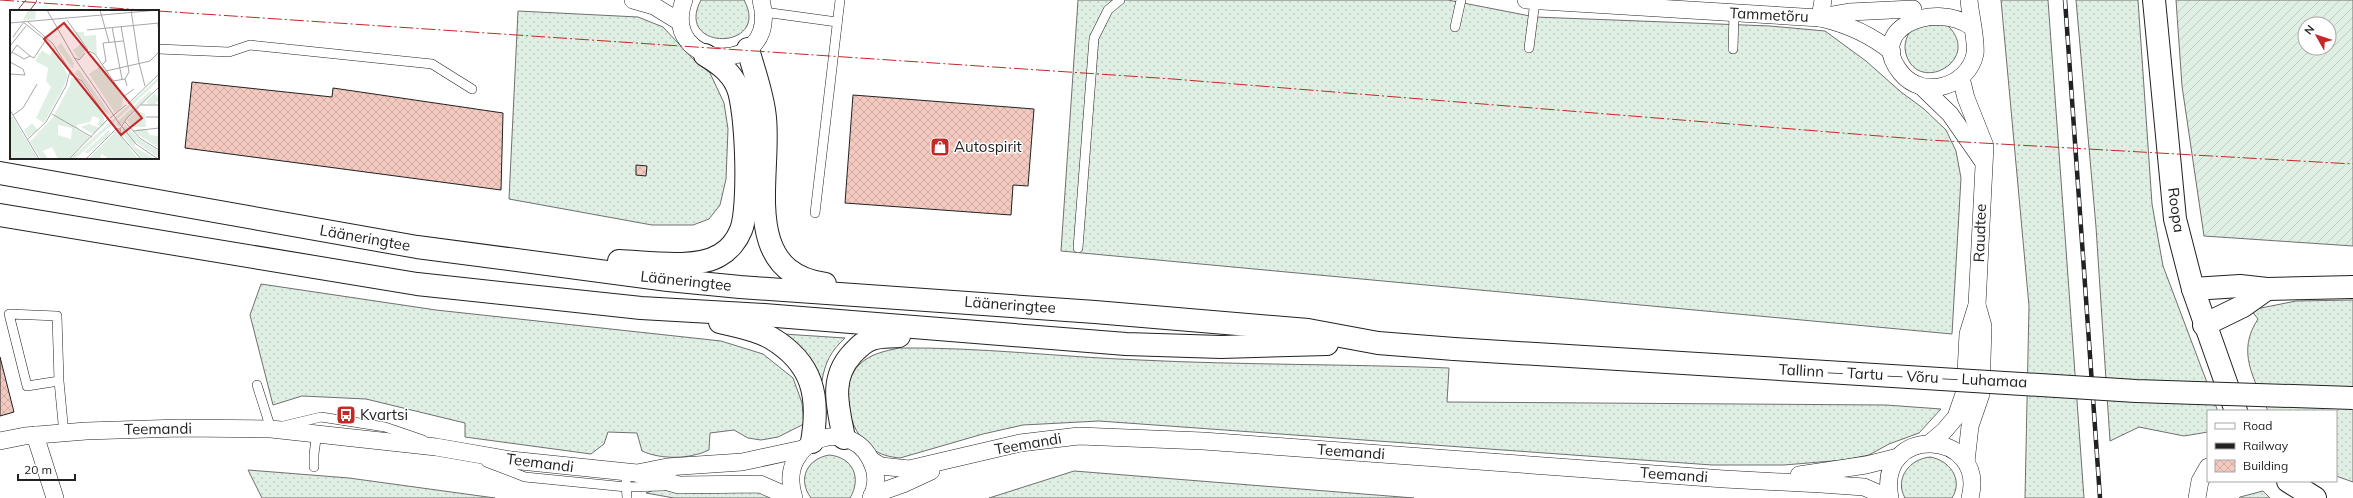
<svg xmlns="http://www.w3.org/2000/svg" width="2353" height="498" font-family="Mulish,sans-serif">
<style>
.grass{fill:url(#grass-dots);stroke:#6f6f6f}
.garden{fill:url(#garden-furrows);stroke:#6f6f6f;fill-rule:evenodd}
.building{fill:url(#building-cross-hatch);stroke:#222}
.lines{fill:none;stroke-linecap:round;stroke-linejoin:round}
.lane-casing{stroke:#222;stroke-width:10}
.street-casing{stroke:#222;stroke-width:18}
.secondary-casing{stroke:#222;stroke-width:24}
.highway-casing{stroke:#222;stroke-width:24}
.lane{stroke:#fff;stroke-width:9}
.street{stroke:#fff;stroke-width:17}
.secondary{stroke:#fff;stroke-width:22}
.highway{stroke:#fff;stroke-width:22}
.rail-casing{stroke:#222;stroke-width:4.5}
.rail{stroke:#fff;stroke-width:3;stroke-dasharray:9;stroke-linecap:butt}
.highway-bridge-casing{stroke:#222;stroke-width:24;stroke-linecap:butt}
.highway-bridge{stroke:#fff;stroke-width:22}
.power{stroke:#c62828;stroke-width:1;stroke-dasharray:14 3 2 3;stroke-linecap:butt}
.labels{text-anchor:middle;stroke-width:3;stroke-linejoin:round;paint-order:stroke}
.street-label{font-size:15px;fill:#222;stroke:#fff}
.poi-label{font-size:15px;fill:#222;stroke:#fff;text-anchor:start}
.inset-road{fill:none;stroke:#a7a7a7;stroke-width:1}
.view{fill:#c62828;fill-opacity:0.15;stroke:#c62828;stroke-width:2}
.inset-edge{fill:none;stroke:#222;stroke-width:2}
</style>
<defs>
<pattern id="grass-dots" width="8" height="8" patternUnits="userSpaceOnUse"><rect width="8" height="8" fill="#e0efe3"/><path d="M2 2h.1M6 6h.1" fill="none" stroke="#c0cdc2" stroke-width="1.8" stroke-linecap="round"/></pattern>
<pattern id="garden-furrows" width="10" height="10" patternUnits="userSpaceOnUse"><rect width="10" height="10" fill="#e0efe3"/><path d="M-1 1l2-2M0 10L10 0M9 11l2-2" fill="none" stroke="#c0cdc2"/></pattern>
<pattern id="building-cross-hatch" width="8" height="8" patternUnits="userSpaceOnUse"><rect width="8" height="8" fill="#f3c9c0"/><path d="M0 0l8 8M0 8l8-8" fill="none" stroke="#d0aca5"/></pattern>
</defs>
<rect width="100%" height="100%" fill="#fff"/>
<g class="grass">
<path d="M 701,0 L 744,0 C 772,51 673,52 701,0 Z"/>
<polygon points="1078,0 1448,0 1535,17 1770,26 1825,31 1866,61 1901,92 1924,109 1946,130 1956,151 1961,178 1952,334 1061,251"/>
<polygon points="2001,0 2048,0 2084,498 2025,498 2029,306"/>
<polygon points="2076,0 2138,0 2152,204 2163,266 2217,409 2217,411 2208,411 2208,432 2184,436 2139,427 2110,441 2096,227"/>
<polygon points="518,11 638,17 663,27 694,60 710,73 724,103 728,129 726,179 720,205 709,219 693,225 652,225 509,199"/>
<path d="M 1946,24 C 1985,59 1918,96 1906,54 C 1903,43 1907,35 1914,26 Z"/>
<path d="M 261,284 L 436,310 L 721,341 L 763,354 L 793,378 L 802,403 L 804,424 L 778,437 L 761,440 L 748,438 L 734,430 L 710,433 L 709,450 C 690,459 662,460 642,451 L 637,433 L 608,432 L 604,444 L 591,454 L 465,437 L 465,423 L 366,399 L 302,396 L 273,405 L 250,315 Z"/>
<path d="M 2353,300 L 2353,482 L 2336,476 L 2336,411 L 2268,411 C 2254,378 2236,352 2258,319 L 2251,310 L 2296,301 Z"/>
<path d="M 783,334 L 845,338 C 831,351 825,362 822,381 C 813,360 802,346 783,334 Z"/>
<path d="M 899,348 C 979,347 1060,357 1140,360 C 1243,365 1346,364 1449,368 L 1447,402 L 1886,405 L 1941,409 L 1919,433 L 1889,444 L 1869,455 L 1844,460 L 1784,465 L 1712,465 L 1099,421 L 1023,425 L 983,434 L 900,458 C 890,457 880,455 871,448 C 848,430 837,385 860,364 C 870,354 885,351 899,348 Z"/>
<path d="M 829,455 C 853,457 862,478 850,498 L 811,498 C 797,479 807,459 829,455 Z"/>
<path d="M 1930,457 C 1949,460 1964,479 1952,498 L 1905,498 C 1894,478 1910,459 1930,457 Z"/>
<polygon points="248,470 349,478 495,498 262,498"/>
<polygon points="1074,471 1414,498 989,498"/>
<polygon points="654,490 761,491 776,498 674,498 646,493"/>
<polygon points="2263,491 2270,498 2239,498 2240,497"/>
</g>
<path class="garden" d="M 2176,0 L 2353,0 L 2353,246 L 2204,236 L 2182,86 ZM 2305,24 L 2329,24 L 2329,48 L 2305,48 Z"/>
<g class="building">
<polygon points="192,82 332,97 333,88 503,113 501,190 185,148"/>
<polygon points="853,95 1034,109 1028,186 1013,185 1011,215 845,203"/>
<polygon points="636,165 647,166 646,176 636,175"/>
<polygon points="0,357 14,412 0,416"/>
</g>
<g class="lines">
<defs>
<g id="lane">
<polyline points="23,11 32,0"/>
<polyline points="764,12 837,22"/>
<polyline points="1455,27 1461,0"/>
<polyline points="1529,48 1535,1"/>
<polyline points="158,49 229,52 250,45 432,64 472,89"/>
<polyline points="1733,49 1734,13"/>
<polyline points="815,213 840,0"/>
<polyline points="1078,248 1094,38 1108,10 1120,0"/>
<polyline points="59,381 27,386 9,314 57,316 59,381 64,434"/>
<polyline points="257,385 271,429 321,417 385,427 423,440"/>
<polyline points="486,462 525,477 626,487 664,486"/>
<polyline points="314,467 314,454 317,432"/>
<polyline points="626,481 627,498"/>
</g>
<g id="street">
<polyline points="633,0 654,6 680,22"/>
<path d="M 684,0 C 658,71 782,80 761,0"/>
<path d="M 1526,0 L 1820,18 C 1847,24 1870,34 1892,52"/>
<path d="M 1969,0 C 1970,14 1977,42 1975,54 C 1968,87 1923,100 1901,73 C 1865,29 1933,0 1972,27"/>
<polyline points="1826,16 1849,12 1913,9"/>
<polyline points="1820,18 1823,0"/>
<polyline points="1922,87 1950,114 1982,160"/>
<polyline points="35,435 55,498"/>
<polyline points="0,441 25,436 86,431 180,428 271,429 436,447 511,460 637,473 667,467 742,462 802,449"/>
<polyline points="1930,443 1944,431 1956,417 1965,391 1968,334 1977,305 1985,146 1966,98 1961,78"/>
<polyline points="871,460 881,466 909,469 1020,443 1079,436 1203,441 1724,479 1821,484 1864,487 1889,498"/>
<polyline points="1966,462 1970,426 1981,394 1983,326 1977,305"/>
<polyline points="639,474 679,485 760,484 792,498"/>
<polyline points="1799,475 1866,465 1898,457"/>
<polyline points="872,495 903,484 931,471"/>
<path d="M 794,498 C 774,438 856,411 874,468 C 877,477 876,490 871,498"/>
<path d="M 1890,498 C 1875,423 1988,429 1970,498"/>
<polyline points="2197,498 2200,481 2208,467"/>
</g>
<g id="secondary">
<polyline points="2154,0 2175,219 2193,289 2236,411"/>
<polyline points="2193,289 2240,286 2267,289 2353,287"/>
<polyline points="2204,325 2243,306 2267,289"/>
<polyline points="2288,481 2315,498"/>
</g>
<g id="highway">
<path d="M 748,49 C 754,72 763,94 765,118 C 771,177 739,272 825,284"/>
<polyline points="0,173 417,247 668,280 740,287 1095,312 1308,330 1378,343 1454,349"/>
<polyline points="0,215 417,284 641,308 764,315 1126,344 1221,347 1327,344"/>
<path d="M 619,261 C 647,262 696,270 720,255 C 729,250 737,240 741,230 C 750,208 747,107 737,86 C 730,71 718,63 705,55"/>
<path d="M 720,322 C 736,326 756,329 771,338 C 813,363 820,396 812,442"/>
<path d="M 844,438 C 838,407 829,379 852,354 C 858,348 864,341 872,339 C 880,336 891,337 899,336"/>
</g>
</defs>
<use href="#lane" class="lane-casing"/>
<use href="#street" class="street-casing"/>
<use href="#secondary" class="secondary-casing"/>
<use href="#highway" class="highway-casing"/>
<use href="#lane" class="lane"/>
<use href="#street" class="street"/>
<use href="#secondary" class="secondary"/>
<use href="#highway" class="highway"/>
<defs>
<polyline id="rail" points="2065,0 2100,498"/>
</defs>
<use href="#rail" class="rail-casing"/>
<use href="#rail" class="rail"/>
<defs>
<polyline id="highway-bridge" points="1454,349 2136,391 2353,398"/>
</defs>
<use href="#highway-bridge" class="highway-bridge-casing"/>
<use href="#highway-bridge" class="highway-bridge"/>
<g class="power">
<polyline points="0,0 156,11"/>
<polyline points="158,11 1173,79 1929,140 2353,164"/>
</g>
</g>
<defs>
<symbol id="shop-square" viewBox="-11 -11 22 22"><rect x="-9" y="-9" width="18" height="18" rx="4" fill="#c62828" stroke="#fff"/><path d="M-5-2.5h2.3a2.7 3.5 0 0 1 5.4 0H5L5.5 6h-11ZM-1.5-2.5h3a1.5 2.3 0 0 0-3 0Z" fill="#fff"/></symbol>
<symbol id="bus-square" viewBox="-11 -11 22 22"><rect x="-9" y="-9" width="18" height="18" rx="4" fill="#c62828" stroke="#fff"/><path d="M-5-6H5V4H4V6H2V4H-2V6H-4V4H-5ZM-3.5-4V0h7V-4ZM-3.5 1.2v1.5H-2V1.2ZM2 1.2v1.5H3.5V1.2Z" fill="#fff"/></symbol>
</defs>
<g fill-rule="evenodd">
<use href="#shop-square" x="929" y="136" width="22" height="22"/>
<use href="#bus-square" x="335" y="404" width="22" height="22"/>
</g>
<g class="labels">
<g class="street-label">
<text transform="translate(1769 15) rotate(3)" y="5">Tammetõru</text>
<text transform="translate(2176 210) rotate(82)" y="5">Roopa</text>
<text transform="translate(1980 233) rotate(-88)" y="5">Raudtee</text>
<text transform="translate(365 238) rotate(10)" y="5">Lääneringtee</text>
<text transform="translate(686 281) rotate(6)" y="5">Lääneringtee</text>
<text transform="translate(1010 305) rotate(4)" y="5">Lääneringtee</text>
<text transform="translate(1903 376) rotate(3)" y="5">Tallinn — Tartu — Võru — Luhamaa</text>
<text transform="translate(158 429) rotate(-1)" y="5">Teemandi</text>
<text transform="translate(1028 444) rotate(-10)" y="5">Teemandi</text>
<text transform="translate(1351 452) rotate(4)" y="5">Teemandi</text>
<text transform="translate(540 463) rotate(7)" y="5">Teemandi</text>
<text transform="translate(1674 475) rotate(4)" y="5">Teemandi</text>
</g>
<g class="poi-label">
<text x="954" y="152">Autospirit</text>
<text x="360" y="420">Kvartsi</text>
</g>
</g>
<g transform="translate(10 10)">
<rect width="149" height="149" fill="#fff"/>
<path d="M 18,0 L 26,0 L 25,9 L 13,10 ZM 65,22 L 74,22 L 74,26 L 86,25 L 87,45 L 76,37 ZM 51,33 L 64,53 L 63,59 L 47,37 ZM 71,34 L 75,41 L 69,49 L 63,40 ZM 43,38 L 58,65 L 54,76 L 34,113 L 26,108 L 41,77 L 36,71 L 38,58 L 25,51 L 32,40 L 40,46 ZM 92,55 L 113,88 L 112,97 L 105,103 L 79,64 ZM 67,60 L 70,61 L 101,105 L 94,101 L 73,71 L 65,64 ZM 61,67 L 70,72 L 93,105 L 95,114 L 91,117 L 87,115 L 90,109 L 83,106 L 80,112 L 66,115 L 69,118 L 63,117 L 80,127 L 58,149 L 48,149 L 42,137 L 33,141 L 38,149 L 31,149 L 20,132 L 43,107 L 60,75 ZM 48,115 L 62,118 L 61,129 L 48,125 ZM 149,67 L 149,70 L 65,149 L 60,149 ZM 140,81 L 142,83 L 109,117 L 106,113 ZM 145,83 L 149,90 L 145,94 L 139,94 L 136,92 ZM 2,106 L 28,149 L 18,146 L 16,143 L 0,142 L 0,107 ZM 22,113 L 28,120 L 18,127 L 14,121 ZM 79,114 L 90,118 L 83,124 L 71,117 ZM 115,115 L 132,131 L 149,141 L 149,148 L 126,132 L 124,136 L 145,149 L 132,149 L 112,124 L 112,119 ZM 127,119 L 136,119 L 140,125 L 149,126 L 149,138 L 129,125 L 125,121 ZM 99,120 L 100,124 L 77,144 L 75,142 ZM 107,120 L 128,149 L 99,149 L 92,144 L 89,149 L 78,149 Z" fill="#e0efe3" fill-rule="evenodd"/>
<path d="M 0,142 L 16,143 L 18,146 L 27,149 L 0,149 Z" fill="#e0efe3"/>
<path d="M 127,100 L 135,104 L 136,117 L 122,117 L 117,110 Z" fill="#e0efe3"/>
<path class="inset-road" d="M 37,0 L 65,49 L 109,113 L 126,134 L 148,149M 90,0 L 99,32M 121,0 L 129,53 L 135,76M 57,10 L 78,40M 13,12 L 33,28M 0,13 L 149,0M 148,13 L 149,27M 111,16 L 119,62 L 115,69 L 117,76M 102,17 L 112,69M 77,20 L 149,13M 3,27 L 13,13M 0,36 L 16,16M 79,41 L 85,44 L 117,91M 0,45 L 7,35 L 20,46 L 14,49 L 2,42M 20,46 L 24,48 L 37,28M 65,48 L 69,50 L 75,43M 0,52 L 13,59 L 15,65M 92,55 L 96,51 L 93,33 L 113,31M 96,61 L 140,51 L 149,42M 0,64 L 15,65M 60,64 L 72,71 L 96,106M 103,71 L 115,69M 113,87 L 124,79M 118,94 L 149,64M 131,95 L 149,95M 0,100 L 29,149M 42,104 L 82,127M 3,105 L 13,98 L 27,74M 136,107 L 149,107M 100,108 L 116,95M 115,112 L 131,129 L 149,140M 110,119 L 117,108 L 149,77M 110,119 L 112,127 L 131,149M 123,121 L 149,118M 17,130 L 36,112 L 56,76 L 60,61 L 43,34 L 18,12M 59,149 L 98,109M 76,149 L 106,119 L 110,119"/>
<path class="view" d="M 54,13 L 132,108 L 111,125 L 34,29 Z"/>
<rect width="149" height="149" class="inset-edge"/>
</g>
<rect x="2207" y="410" width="130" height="72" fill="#ffffff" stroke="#a7a7a7"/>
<rect x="2215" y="423" width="20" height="6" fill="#ffffff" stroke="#a7a7a7"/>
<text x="2243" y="430" font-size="12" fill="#222222">Road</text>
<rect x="2215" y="443" width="20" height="6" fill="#222222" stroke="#a7a7a7"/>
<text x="2243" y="450" font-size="12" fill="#222222">Railway</text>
<rect x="2215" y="460" width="20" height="12" fill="url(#building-cross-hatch)" stroke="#a7a7a7"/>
<text x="2243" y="470" font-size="12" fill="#222222">Building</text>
<g transform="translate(2317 36) rotate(309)"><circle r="19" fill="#ffffff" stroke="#a7a7a7"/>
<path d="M0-3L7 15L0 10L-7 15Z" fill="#c62828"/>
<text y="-6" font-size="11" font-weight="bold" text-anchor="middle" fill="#222222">N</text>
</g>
<path d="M18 474v6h57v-6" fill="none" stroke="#222222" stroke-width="2"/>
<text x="24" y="474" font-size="12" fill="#222222" stroke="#ffffff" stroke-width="3" paint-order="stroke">20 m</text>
</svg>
